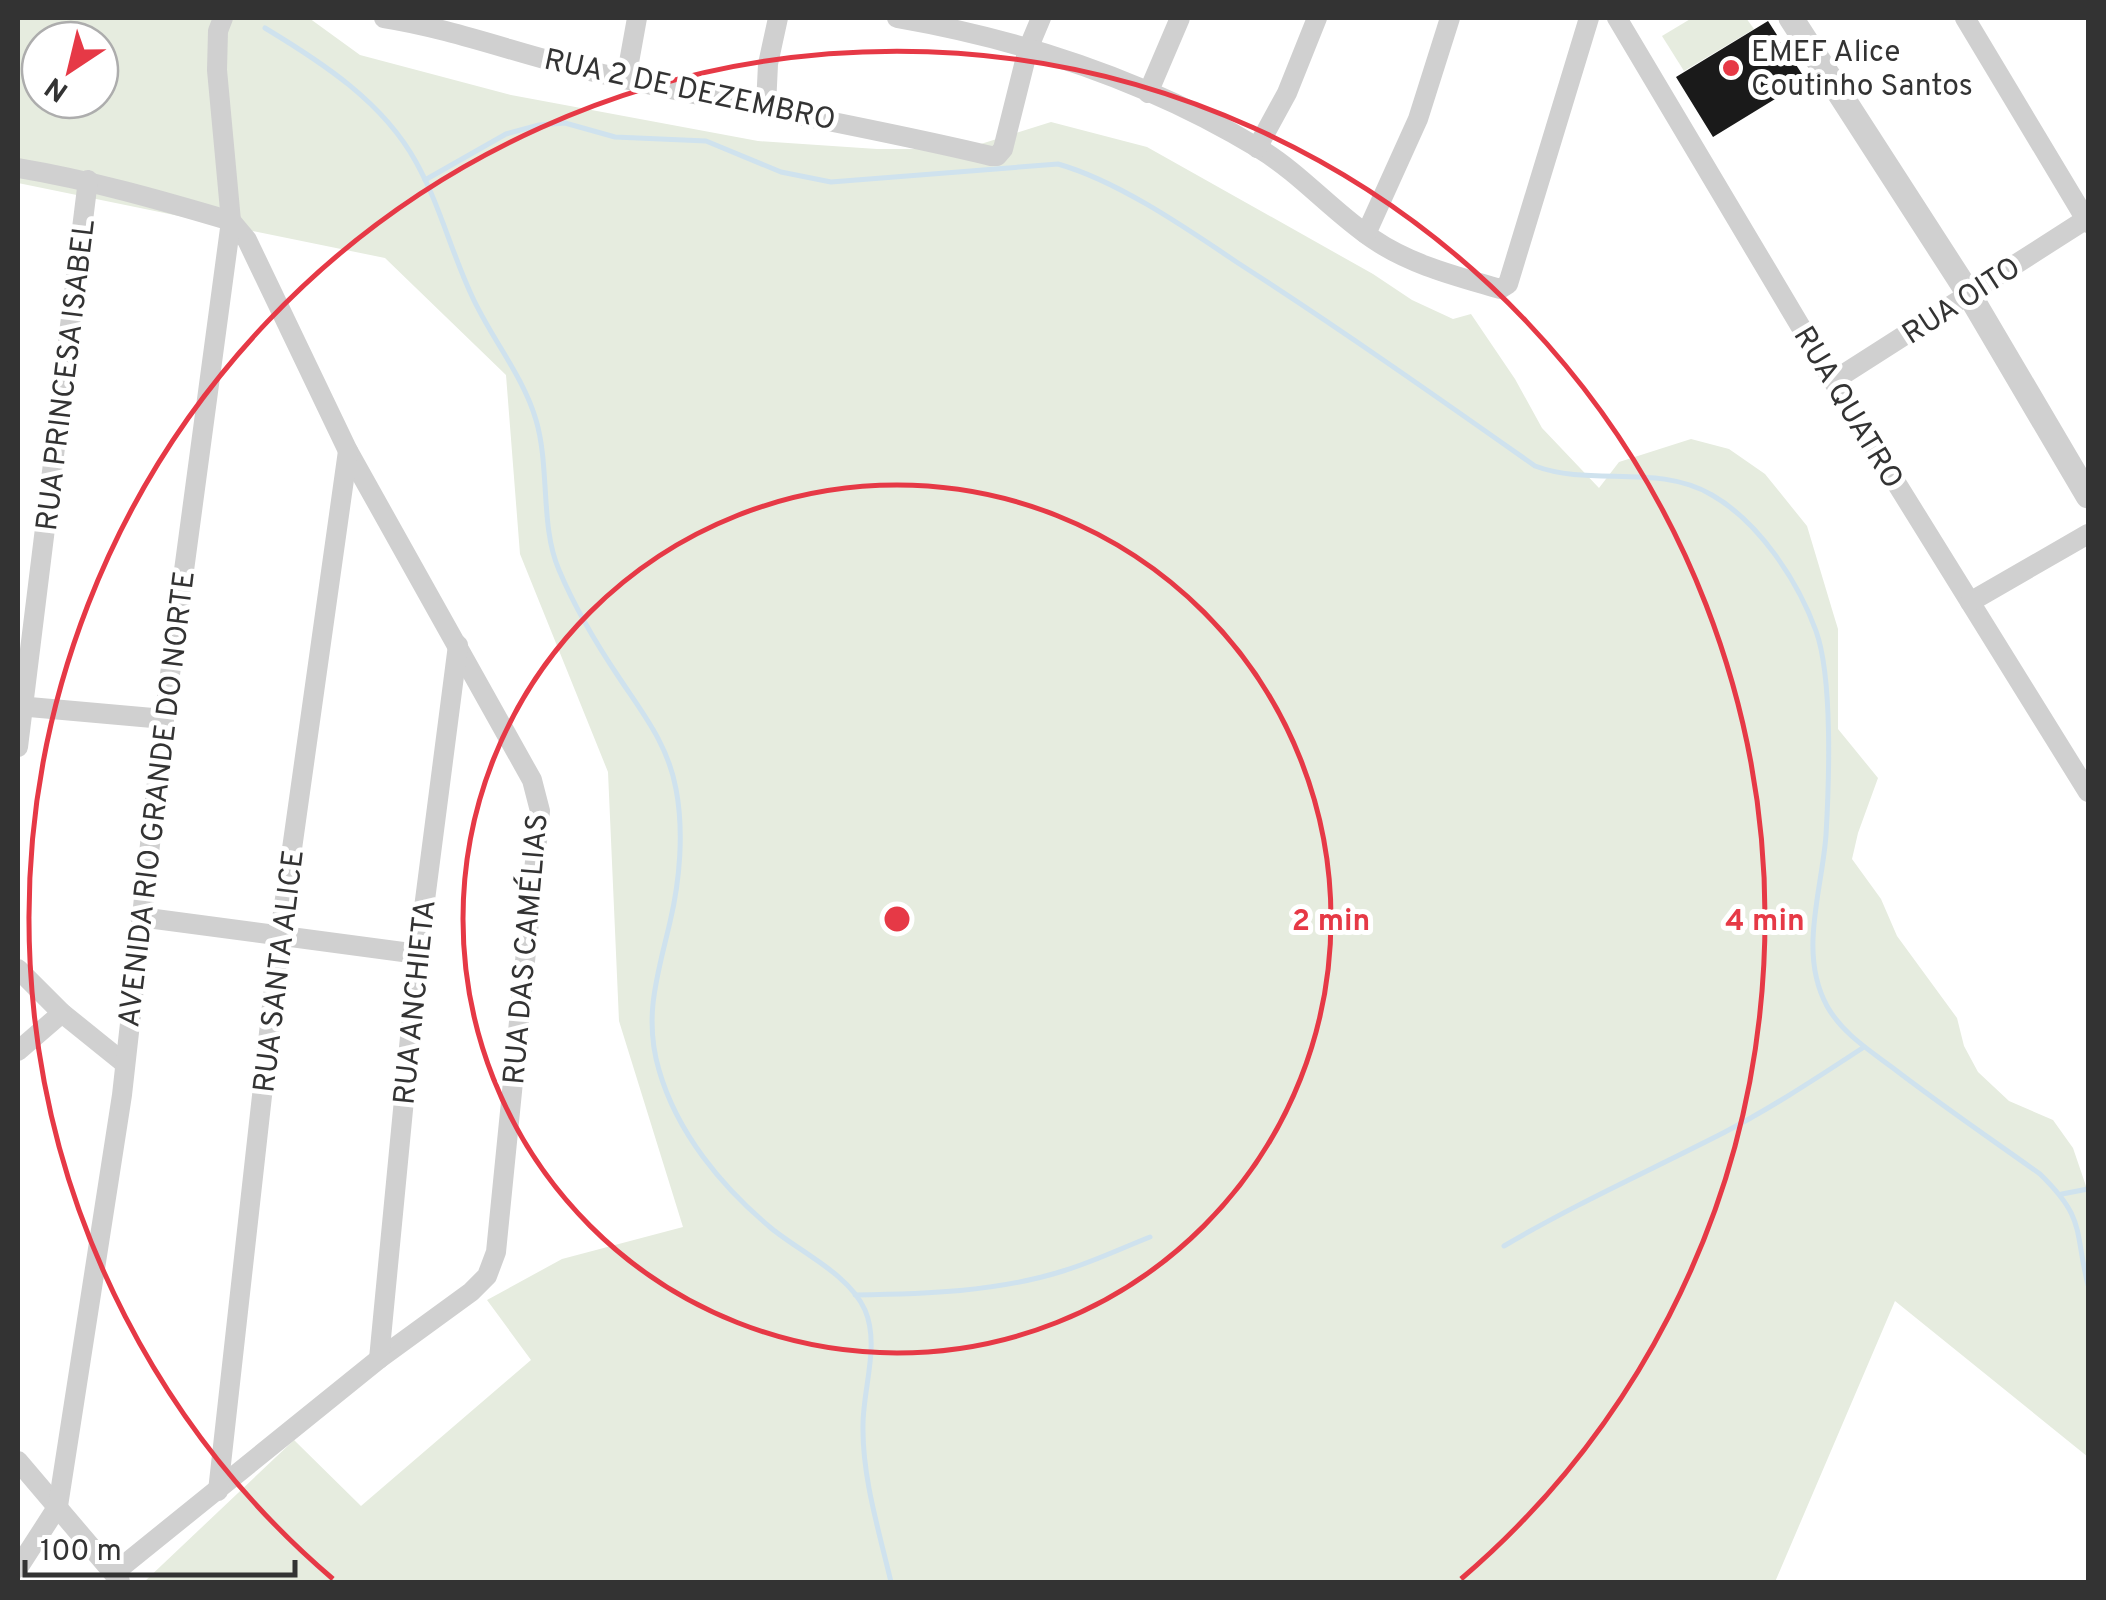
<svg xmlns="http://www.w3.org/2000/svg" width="2106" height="1600" font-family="Overpass,sans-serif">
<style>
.green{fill:#e6ecdf;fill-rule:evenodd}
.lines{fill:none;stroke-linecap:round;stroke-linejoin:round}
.stream{stroke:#cfe2ee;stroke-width:5}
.building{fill:#1a1a1a}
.minor{stroke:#d0d0d0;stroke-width:20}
.tertiary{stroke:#d0d0d0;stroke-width:25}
.ring{fill:none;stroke:#e63946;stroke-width:5}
.poi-dot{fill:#e63946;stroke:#fff;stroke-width:4}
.labels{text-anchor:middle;stroke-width:10;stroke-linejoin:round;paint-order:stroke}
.poi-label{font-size:30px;fill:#333;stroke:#fff;text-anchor:start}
.street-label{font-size:30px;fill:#333;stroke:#fff}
.centre{fill:#e63946;stroke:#fff;stroke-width:5}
.ring-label{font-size:30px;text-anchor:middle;font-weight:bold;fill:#e63946;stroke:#fff;stroke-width:10;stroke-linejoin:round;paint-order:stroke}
</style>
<rect width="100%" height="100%" fill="#fff"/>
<g class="green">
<path d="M 18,18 L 309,18 L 360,55 L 511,95 L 758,141 L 877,149 L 965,149 L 1051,122 L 1147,147 L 1373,274 L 1412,300 L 1453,319 L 1471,314 L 1515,379 L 1542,428 L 1599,488 L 1619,462 L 1691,439 L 1729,449 L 1765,474 L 1807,526 L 1834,616 L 1838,629 L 1838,729 L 1878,778 L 1858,833 L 1852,859 L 1881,899 L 1897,936 L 1957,1018 L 1964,1046 L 1978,1072 L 2009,1101 L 2053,1120 L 2073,1148 L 2088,1192 L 2088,1457 L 1895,1301 L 1775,1582 L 144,1582 L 294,1440 L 361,1506 L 531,1360 L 487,1300 L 562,1259 L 683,1227 L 619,1021 L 608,772 L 520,554 L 506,375 L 385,258 L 18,183 ZM 40,40 L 100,40 L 100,100 L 40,100 Z"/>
<polygon points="1692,18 1746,18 1754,29 1684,71 1662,36"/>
</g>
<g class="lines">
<g class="stream">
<path d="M 265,28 C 323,63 383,102 416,162 C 439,203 451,251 471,294 C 490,337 523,375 536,420 C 550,467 540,527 559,570 C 575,608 597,645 620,679 C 644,715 668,745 676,789 C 684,831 680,880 670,922 C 658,974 643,1016 659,1070 C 677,1133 722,1187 771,1228 C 800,1252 849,1274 865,1310 C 880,1345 863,1388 863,1425 C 862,1477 879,1531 891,1582"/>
<path d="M 425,180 L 506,134 L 539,125 L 565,123 L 615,137 L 706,141 L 781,172 L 831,182 L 1058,164 C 1118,181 1186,228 1238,263 C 1339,328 1437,397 1535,466 C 1591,487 1658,463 1712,495 C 1759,522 1798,581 1816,631 C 1833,678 1829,784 1826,835 C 1822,891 1798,953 1827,1006 C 1842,1033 1869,1050 1893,1068 C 1941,1105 1991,1139 2040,1174 C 2086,1219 2074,1229 2088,1285"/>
<polyline points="2062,1194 2088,1189"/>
<path d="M 1504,1246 C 1575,1204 1651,1170 1725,1132 C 1773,1107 1818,1077 1864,1047"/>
<path d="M 855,1295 C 925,1294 996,1292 1063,1271 C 1093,1262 1122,1248 1150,1237"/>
</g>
</g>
<polygon class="building" points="1768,21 1777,35 1769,40 1773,47 1781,42 1806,80 1713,137 1676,77"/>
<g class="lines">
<g class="minor">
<path d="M 384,18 C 454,29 521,55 590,71 C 723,103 858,124 991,156 L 997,156 L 1003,149 L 1028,49 L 1041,18"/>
<path d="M 897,18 C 1023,40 1150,82 1260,149 C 1301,174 1333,212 1373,239 C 1411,265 1456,276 1500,289 L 1508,284 L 1589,18"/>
<polyline points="1617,18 1833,381 2088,792"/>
<polyline points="1965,18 2088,223"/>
<polyline points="626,79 637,18"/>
<polyline points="1148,93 1180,18"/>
<polyline points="766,106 768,64 778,18"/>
<polyline points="1257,148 1287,93 1317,18"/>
<path d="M 18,168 C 90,180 160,200 231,221 L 247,240 L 348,451 L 532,780 L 540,811 L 496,1252 L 487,1276 L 471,1292 L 379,1359 L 114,1573"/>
<polyline points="1366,234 1418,119 1450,18"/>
<polyline points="1833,381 2088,218"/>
<polyline points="1970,602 2088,534"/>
<polyline points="18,706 164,719"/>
<polyline points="18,747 88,180"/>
<polyline points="140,917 418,954"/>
<polyline points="18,969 62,1013 124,1063"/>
<polyline points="18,1051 62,1013"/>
<polyline points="379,1359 418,954 458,645"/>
<polyline points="18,1461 120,1581"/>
<polyline points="218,1491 280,934 348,451"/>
<polyline points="18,1568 58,1506 122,1095 164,719 231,221 217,70 218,31 223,18"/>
</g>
<polyline class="tertiary" points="1791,18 1969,294 2088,496"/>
</g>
<g class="ring">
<circle cx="897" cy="919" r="434"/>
<path d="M333 1579A868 868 0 1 1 1461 1579"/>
</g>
<circle class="poi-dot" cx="1731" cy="68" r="10"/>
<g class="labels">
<g class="poi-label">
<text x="1751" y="61">EMEF Alice<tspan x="1751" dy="34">Coutinho Santos</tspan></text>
</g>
<g class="street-label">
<text transform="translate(690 89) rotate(12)" y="10">RUA 2 DE DEZEMBRO</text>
<text transform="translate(1961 300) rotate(-33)" y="10">RUA OITO</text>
<text transform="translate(65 375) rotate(-83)" y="10">RUA PRINCESA ISABEL</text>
<text transform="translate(1849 407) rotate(59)" y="10">RUA QUATRO</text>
<text transform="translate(156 799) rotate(-83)" y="10">AVENIDA RIO GRANDE DO NORTE</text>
<text transform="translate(525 949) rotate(-85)" y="10">RUA DAS CAMÉLIAS</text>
<text transform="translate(278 971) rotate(-83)" y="10">RUA SANTA ALICE</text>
<text transform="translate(414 1002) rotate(-84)" y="10">RUA ANCHIETA</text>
</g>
</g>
<circle cx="897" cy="919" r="15" class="centre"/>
<g class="ring-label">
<text x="1331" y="930">2 min</text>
<text x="1765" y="930">4 min</text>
</g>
<rect width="2106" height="1600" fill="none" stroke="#333333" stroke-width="40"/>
<g transform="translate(70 70) rotate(215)"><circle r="48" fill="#ffffff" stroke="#adadad" stroke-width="2.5"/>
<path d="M0-8L18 38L0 25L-18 38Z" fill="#e63946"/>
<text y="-15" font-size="28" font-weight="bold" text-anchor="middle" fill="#333333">N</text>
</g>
<path d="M25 1560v15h270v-15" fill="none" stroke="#333333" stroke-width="5"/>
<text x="40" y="1560" font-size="30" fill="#333333" stroke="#ffffff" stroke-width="8" paint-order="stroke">100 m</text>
</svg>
